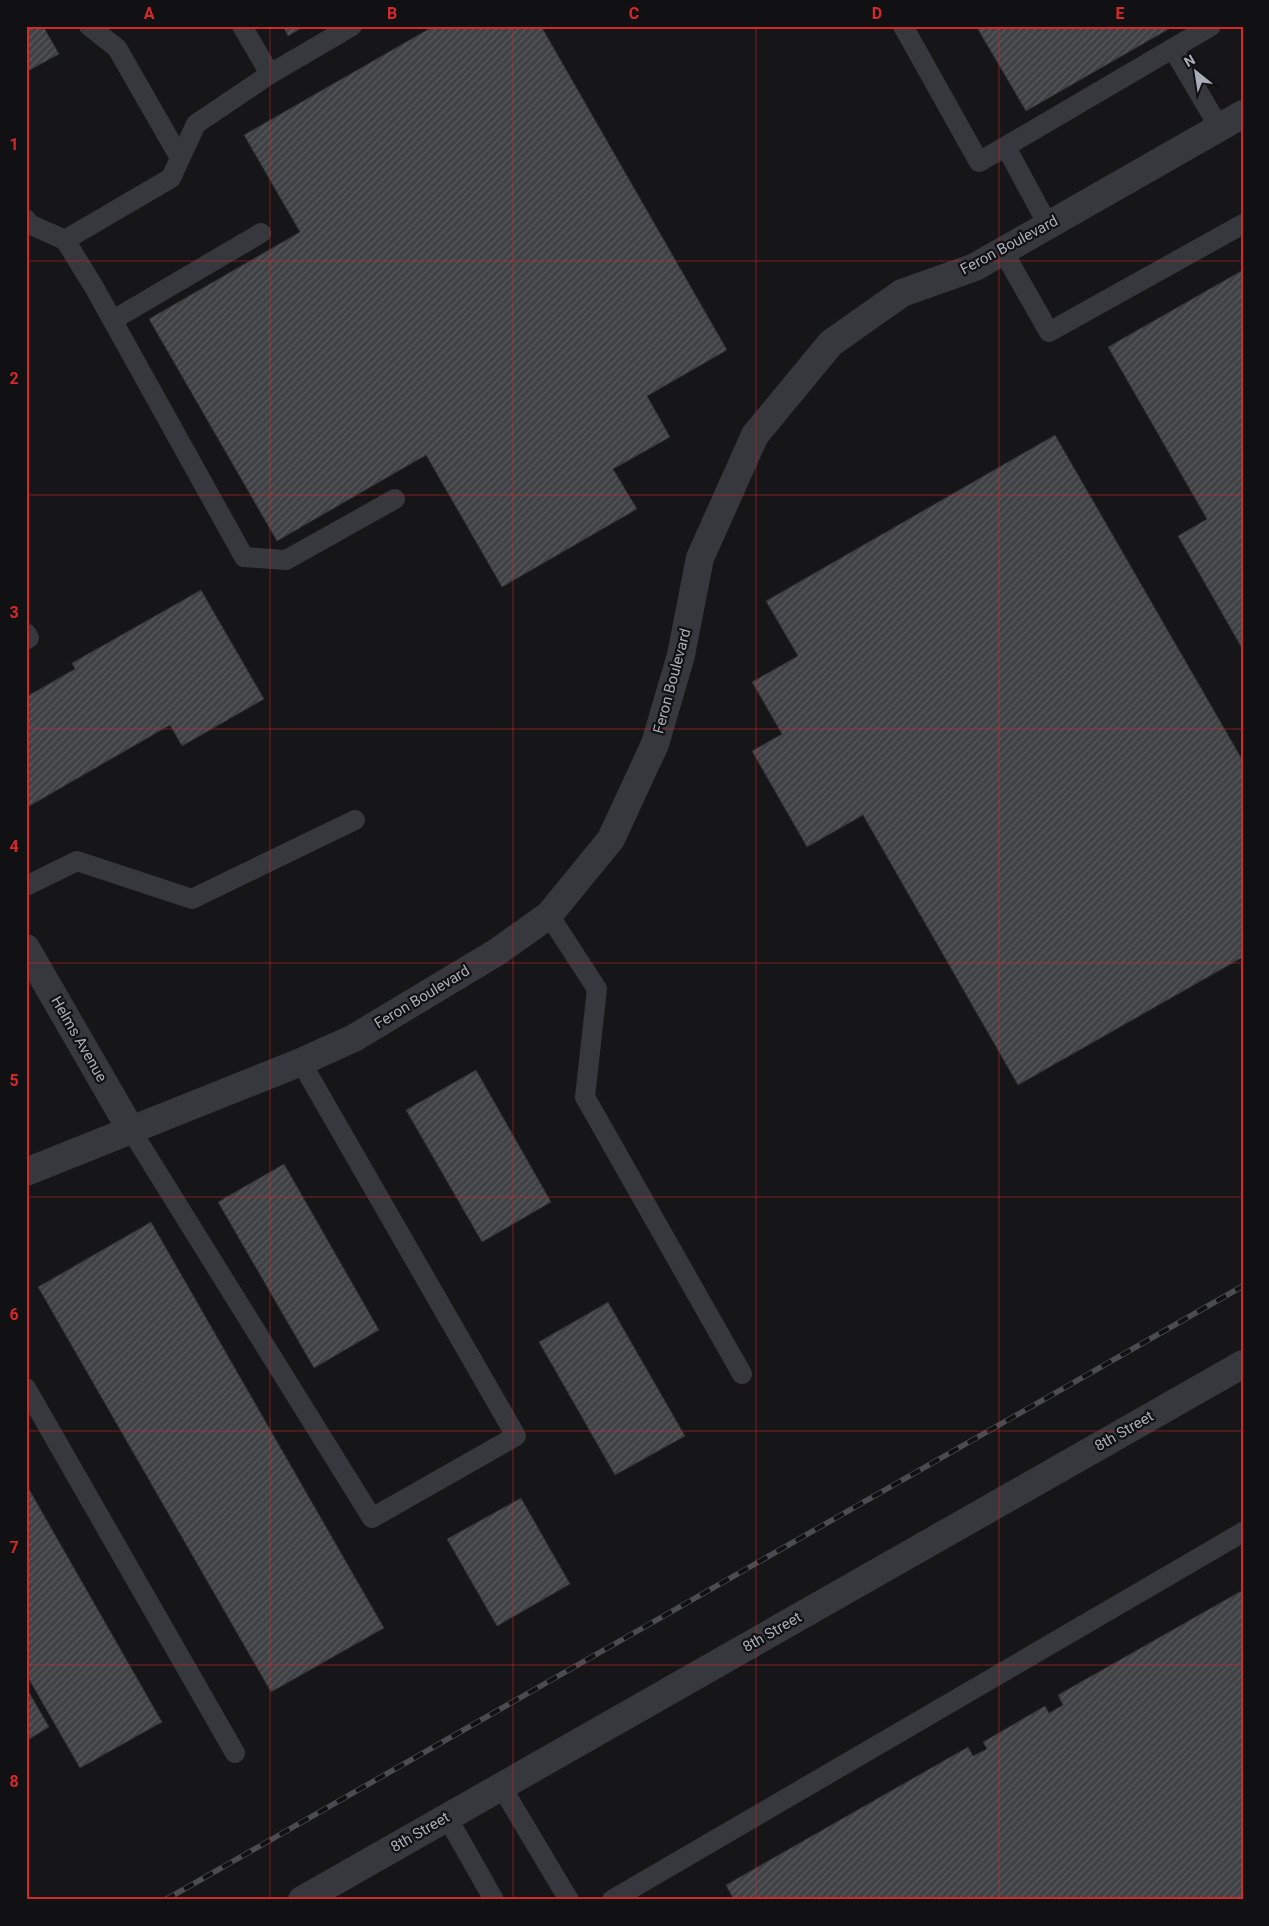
<svg xmlns="http://www.w3.org/2000/svg" width="1269" height="1926" font-family="Roboto,sans-serif">
<style>
.building{fill:url(#building-hatch);stroke:#303034}
.lines{fill:none;stroke-linecap:round;stroke-linejoin:round}
.service{stroke:#37383d;stroke-width:20}
.minor{stroke:#37383d;stroke-width:28}
.tertiary{stroke:#37383d;stroke-width:28}
.rail-casing{stroke:#4a4c52;stroke-width:5.5}
.rail{stroke:#111113;stroke-width:4;stroke-dasharray:11;stroke-linecap:butt}
.grid{fill:none;stroke:#d62828;stroke-width:1;stroke-opacity:0.55}
.labels{text-anchor:middle;stroke-width:4.5;stroke-linejoin:round;paint-order:stroke}
.street-label{font-size:15px;fill:#a8adb8;stroke:#111113}
.neatline{fill:none;stroke:#d62828;stroke-width:2}
.grid-label{font-size:16px;text-anchor:middle;font-weight:bold;fill:#d62828}
</style>
<defs>
<pattern id="building-hatch" width="6" height="6" patternUnits="userSpaceOnUse" patternTransform="scale(1.25)"><rect width="6" height="6" fill="#404145"/><path d="M-1 1l2-2M0 6l6-6M5 7l2-2" fill="none" stroke="#595a5e"/></pattern>
</defs>
<rect width="100%" height="100%" fill="#161618"/>
<g class="building">
<polygon points="26,26 43,26 59,54 26,72"/>
<polygon points="283,26 305,26 288,36"/>
<polygon points="434,26 541,26 727,350 647,396 670,437 613,469 637,509 502,587 426,455 277,541 149,319 300,232 244,135"/>
<polygon points="976,26 1174,26 1026,111"/>
<polygon points="1243,270 1243,650 1178,536 1207,519 1108,347"/>
<polygon points="1055,435 1243,761 1243,957 1018,1085 863,815 807,847 752,751 782,734 752,682 798,656 766,601"/>
<polygon points="201,590 264,699 182,746 170,725 26,808 26,697 75,669 72,663"/>
<polygon points="476,1070 551,1202 482,1242 406,1110"/>
<polygon points="284,1164 379,1330 314,1368 218,1202"/>
<polygon points="151,1222 384,1628 271,1692 38,1287"/>
<polygon points="608,1302 685,1436 615,1475 539,1342"/>
<polygon points="26,1484 162,1722 80,1768 26,1674"/>
<polygon points="521,1498 570,1584 497,1626 447,1539"/>
<polygon points="1243,1590 1243,1900 730,1900 733,1898 726,1885 968,1747 973,1756 987,1749 983,1742 1045,1706 1049,1713 1063,1705 1058,1695"/>
<polygon points="26,1687 49,1727 26,1741"/>
</g>
<g class="lines">
<g class="service">
<polyline points="89,26 117,48 180,158"/>
<polyline points="242,26 270,74 352,26"/>
<polyline points="903,26 979,162 1211,26"/>
<polyline points="1173,49 1219,127"/>
<polyline points="1006,147 1048,225"/>
<polyline points="26,219 29,224 65,240 171,178 196,124 270,74"/>
<polyline points="65,240 94,287 244,557 286,560 395,499"/>
<polyline points="1003,251 1049,332 1243,224"/>
<polyline points="113,320 261,233"/>
<polyline points="26,633 29,638 26,640"/>
<polyline points="26,886 77,861 192,899 355,820"/>
<polyline points="549,915 597,989 585,1097 742,1374"/>
<polyline points="131,1130 372,1518 516,1436 301,1062"/>
<polyline points="26,1388 235,1753"/>
<polyline points="501,1786 569,1900"/>
<polyline points="447,1817 494,1900"/>
<polyline points="612,1900 1243,1532"/>
</g>
<g class="minor">
<polyline points="26,948 131,1130"/>
<polyline points="26,1172 301,1062 354,1038 497,952 549,915 611,839 655,744 681,655 700,558 755,435 831,343 902,293 975,267 1243,114"/>
</g>
<polyline class="tertiary" points="302,1900 1243,1364"/>
<defs>
<polyline id="rail" points="165,1900 1243,1286"/>
</defs>
<use href="#rail" class="rail-casing"/>
<use href="#rail" class="rail"/>
</g>
<path class="grid" d="M 270,26 L 270,1900M 513,26 L 513,1900M 756,26 L 756,1900M 999,26 L 999,1900M 26,261 L 1243,261M 26,495 L 1243,495M 26,729 L 1243,729M 26,963 L 1243,963M 26,1197 L 1243,1197M 26,1431 L 1243,1431M 26,1665 L 1243,1665"/>
<g class="labels">
<g class="street-label">
<text transform="translate(1009 245) rotate(-28)" y="5">Feron Boulevard</text>
<text transform="translate(672 681) rotate(-75)" y="5">Feron Boulevard</text>
<text transform="translate(422 997) rotate(-31)" y="5">Feron Boulevard</text>
<text transform="translate(79 1039) rotate(60)" y="5">Helms Avenue</text>
<text transform="translate(1124 1431) rotate(-30)" y="5">8th Street</text>
<text transform="translate(772 1632) rotate(-30)" y="5">8th Street</text>
<text transform="translate(420 1832) rotate(-30)" y="5">8th Street</text>
</g>
</g>
<rect width="1269" height="1926" fill="none" stroke="#111113" stroke-width="55"/>
<g transform="translate(1196 72) rotate(330)" stroke="#111113" stroke-width="4" paint-order="stroke">
<path d="M0-4L9 19L0 12L-9 19Z" fill="#a8adb8"/>
<text y="-8" font-size="14" font-weight="bold" text-anchor="middle" fill="#a8adb8">N</text>
</g>
<rect x="28" y="28" width="1214" height="1870" class="neatline"/>
<g class="grid-label">
<text x="149" y="19">A</text>
<text x="392" y="19">B</text>
<text x="634" y="19">C</text>
<text x="877" y="19">D</text>
<text x="1120" y="19">E</text>
<text x="14" y="150">1</text>
<text x="14" y="384">2</text>
<text x="14" y="618">3</text>
<text x="14" y="852">4</text>
<text x="14" y="1086">5</text>
<text x="14" y="1320">6</text>
<text x="14" y="1553">7</text>
<text x="14" y="1787">8</text>
</g>
</svg>
